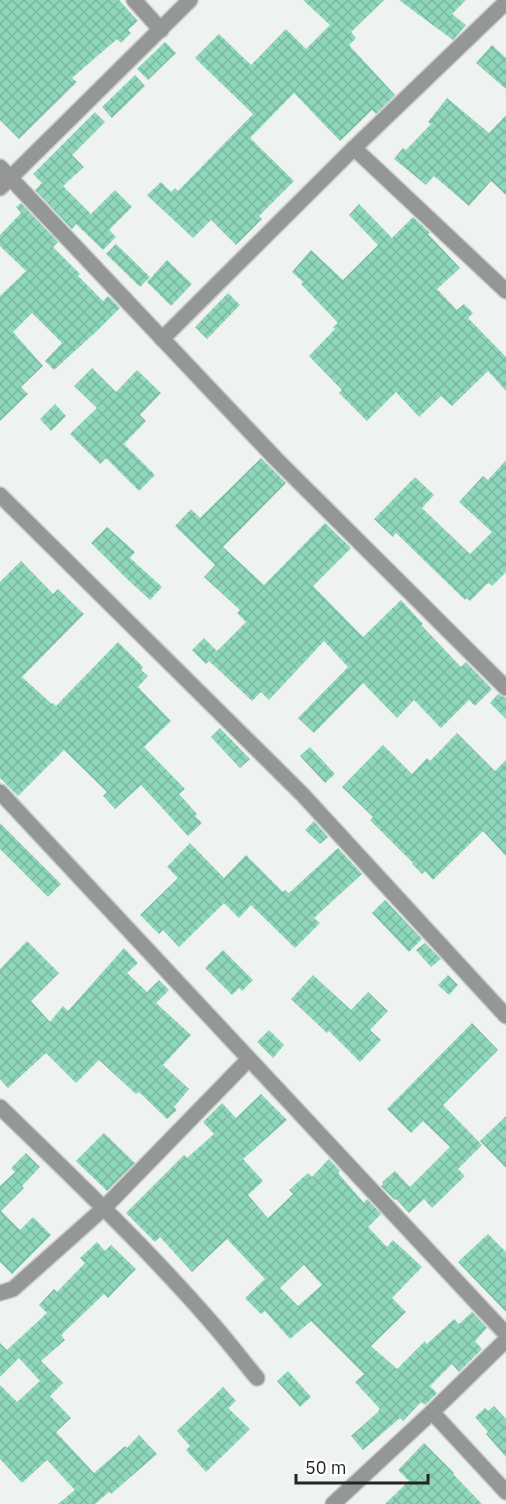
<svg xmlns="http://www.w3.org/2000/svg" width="506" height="1504" font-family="'IBM Plex Sans',sans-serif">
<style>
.building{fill:url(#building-cross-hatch);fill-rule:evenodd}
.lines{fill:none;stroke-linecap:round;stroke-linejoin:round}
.minor-casing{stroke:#c9cecc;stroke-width:18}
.minor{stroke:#949796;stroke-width:15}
</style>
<defs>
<pattern id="building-cross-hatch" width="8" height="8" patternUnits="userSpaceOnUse" patternTransform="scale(1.5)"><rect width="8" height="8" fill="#8fd7ba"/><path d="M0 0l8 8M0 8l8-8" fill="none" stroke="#7bb8a0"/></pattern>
</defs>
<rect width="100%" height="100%" fill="#eef3f1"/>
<g class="building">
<polygon points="0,0 119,0 138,21 128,30 131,33 121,43 117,39 72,78 77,82 19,139 0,120"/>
<polygon points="303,0 384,0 351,32 356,38 349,45 395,95 376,114 372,110 340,141 294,93 250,138 294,181 259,216 262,219 236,245 211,220 193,238 147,195 161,182 171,192 175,188 178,191 253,114 195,58 219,34 251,65 286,29 306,49 330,25"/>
<polygon points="399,0 466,0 452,14 466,25 453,40"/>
<polygon points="165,42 176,53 148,80 137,69"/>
<polygon points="492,45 506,58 506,89 476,63"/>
<polygon points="135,75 145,86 112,118 102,107"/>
<polygon points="447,98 489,133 506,115 506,195 491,181 469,206 434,176 426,185 394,159 403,148 406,150 431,124 428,122"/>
<polygon points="95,112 105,122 72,155 84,167 63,186 91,214 115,190 132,207 109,230 116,237 103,250 76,224 72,229 35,190 42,183 33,174"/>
<polygon points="21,203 58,242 53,247 80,274 78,276 103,301 108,296 120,308 99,329 54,370 45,361 62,343 32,313 13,332 43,366 21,387 28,394 0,421 0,296 26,271 0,246 0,235 21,213 16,207"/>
<polygon points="359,204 392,238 413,217 430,233 428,234 460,268 437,289 457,310 464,304 473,313 468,318 506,357 506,391 488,371 452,406 441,396 419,417 396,392 367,421 339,393 342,390 309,356 335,329 333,327 338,323 301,284 303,282 292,272 311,250 343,280 378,245 349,215"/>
<polygon points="116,244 150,277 140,287 106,254"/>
<polygon points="167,260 192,284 171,306 147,282"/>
<polygon points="228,293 240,305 207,339 195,327"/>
<polygon points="92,368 116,392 137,370 161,393 140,415 146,421 124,444 155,475 139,491 106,458 100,464 70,434 97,408 74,386"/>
<polygon points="55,404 66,416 51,431 40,419"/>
<polygon points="261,458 286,483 223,547 264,585 325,523 351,548 313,586 363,637 401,600 423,624 421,625 461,667 466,662 492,689 475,706 469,700 441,728 414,700 397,718 363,683 314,733 298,718 348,667 324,641 269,700 261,692 252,701 209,661 206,664 192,650 204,638 217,651 246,622 237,613 240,610 204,577 215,565 175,526 191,509 200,518"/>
<polygon points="506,460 506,572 492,586 488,583 470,601 467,598 465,600 396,533 393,537 374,519 415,477 434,495 422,508 470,554 492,532 459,502 483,476 488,480"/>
<polygon points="107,527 135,552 130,558 162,587 150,600 125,577 91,543"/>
<polygon points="21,561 53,594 58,589 84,614 22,677 52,704 53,703 56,706 118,642 143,667 141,670 148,676 138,687 171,721 144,747 185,789 179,794 197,814 195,816 202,823 188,836 141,785 115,809 103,796 107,792 64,750 18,796 0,778 0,582"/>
<polygon points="498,694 506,698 506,719 490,703"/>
<polygon points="220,728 250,759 240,768 211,737"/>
<polygon points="457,733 495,771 506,760 506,856 483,831 433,880 425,871 422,874 412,864 413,863 370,820 373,817 342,787 383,745 412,774 427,758 430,761"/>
<polygon points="310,747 335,774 325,783 300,756"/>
<polygon points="314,821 328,837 320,844 305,830"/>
<polygon points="0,823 61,884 48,897 0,849"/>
<polygon points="190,843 224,878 246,855 283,892 285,890 289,893 338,848 362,874 314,918 320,923 295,948 251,905 239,918 224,903 179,947 163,930 159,934 140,915 178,878 167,867"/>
<polygon points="385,900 422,939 409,952 372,913"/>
<polygon points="27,941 59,973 31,1001 50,1022 63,1006 68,1011 124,948 138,963 127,973 147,992 159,980 169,990 156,1003 191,1035 163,1065 189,1089 174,1107 177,1110 167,1119 139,1092 136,1094 99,1060 76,1083 46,1053 8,1088 0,1079 0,969"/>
<polygon points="425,943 441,959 431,967 416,950"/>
<polygon points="223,950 253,980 242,991 239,988 232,995 205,968"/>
<polygon points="313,975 351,1010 368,992 388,1011 370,1030 381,1040 360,1062 329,1031 327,1033 291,999"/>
<polygon points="448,975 458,985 449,995 438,985"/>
<polygon points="472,1023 498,1050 443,1105 482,1145 458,1169 465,1176 432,1208 424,1199 409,1213 396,1199 395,1200 381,1186 383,1184 382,1182 395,1171 410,1187 450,1147 423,1121 411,1133 387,1109"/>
<polygon points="269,1030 284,1045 273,1058 257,1042"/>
<path d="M 261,1094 L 287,1120 L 243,1159 L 263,1181 L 248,1195 L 268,1218 L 293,1194 L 289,1190 L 308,1173 L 312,1177 L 329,1159 L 340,1171 L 338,1173 L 364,1203 L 367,1199 L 381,1214 L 368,1227 L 387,1247 L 393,1240 L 422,1267 L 392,1298 L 406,1312 L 371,1346 L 397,1369 L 425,1341 L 427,1344 L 454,1319 L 459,1324 L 472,1312 L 487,1328 L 475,1341 L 482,1349 L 459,1372 L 452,1364 L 430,1386 L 437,1393 L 425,1405 L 421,1402 L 403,1421 L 400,1418 L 363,1450 L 351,1436 L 379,1411 L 378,1410 L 380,1409 L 355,1382 L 364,1374 L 311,1321 L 290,1339 L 265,1311 L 261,1314 L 245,1298 L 265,1279 L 227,1239 L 192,1272 L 160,1237 L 155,1242 L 126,1213 L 184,1155 L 187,1158 L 214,1134 L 203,1122 L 222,1103 L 236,1118 ZM 304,1265 L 322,1285 L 298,1306 L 280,1288 Z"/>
<polygon points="506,1116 506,1168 480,1141"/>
<polygon points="104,1133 135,1163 107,1191 76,1161"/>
<polygon points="26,1153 40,1167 22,1186 24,1188 1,1211 20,1230 33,1217 51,1235 12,1274 0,1262 0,1186 15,1172 11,1168"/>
<polygon points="488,1234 506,1252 506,1312 458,1262"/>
<polygon points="97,1242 105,1251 111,1245 136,1269 108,1298 104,1294 61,1335 65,1340 41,1361 63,1383 50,1396 71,1418 56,1432 94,1473 125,1446 127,1448 139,1435 157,1454 111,1494 109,1492 95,1504 58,1504 75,1490 47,1460 22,1483 0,1459 0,1385 17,1402 40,1381 19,1358 0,1377 0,1343 7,1350 47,1313 39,1305 54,1289 57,1292 85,1263 80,1258"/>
<polygon points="288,1371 311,1397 300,1407 277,1381"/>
<polygon points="223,1387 236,1401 228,1408 250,1429 206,1472 186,1450 190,1446 177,1431"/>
<polygon points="494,1406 506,1419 506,1457 486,1434 488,1432 475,1417 485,1408 488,1411"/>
<polygon points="424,1443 454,1473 453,1474 482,1504 385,1504 409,1481 398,1470"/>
</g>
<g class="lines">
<defs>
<g id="minor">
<polyline points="134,0 161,30"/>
<polyline points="354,148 506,291"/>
<polyline points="0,167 276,459 506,688"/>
<polyline points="0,188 190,0"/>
<polyline points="162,339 354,148 506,2"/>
<polyline points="0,495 302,794 506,1016"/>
<polyline points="0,792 506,1334"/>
<path d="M 0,1107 C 72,1177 145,1246 211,1322 C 227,1340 242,1360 257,1378"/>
<polyline points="0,1293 13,1289 104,1208 249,1059"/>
<polyline points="432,1412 506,1492"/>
<polyline points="333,1504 432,1412 506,1340"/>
</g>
</defs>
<use href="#minor" class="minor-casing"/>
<use href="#minor" class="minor"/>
</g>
<path d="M296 1474v9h132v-9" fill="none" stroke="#232524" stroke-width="3"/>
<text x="305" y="1474" font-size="18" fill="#232524" stroke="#ffffff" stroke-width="4.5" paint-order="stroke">50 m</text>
</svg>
